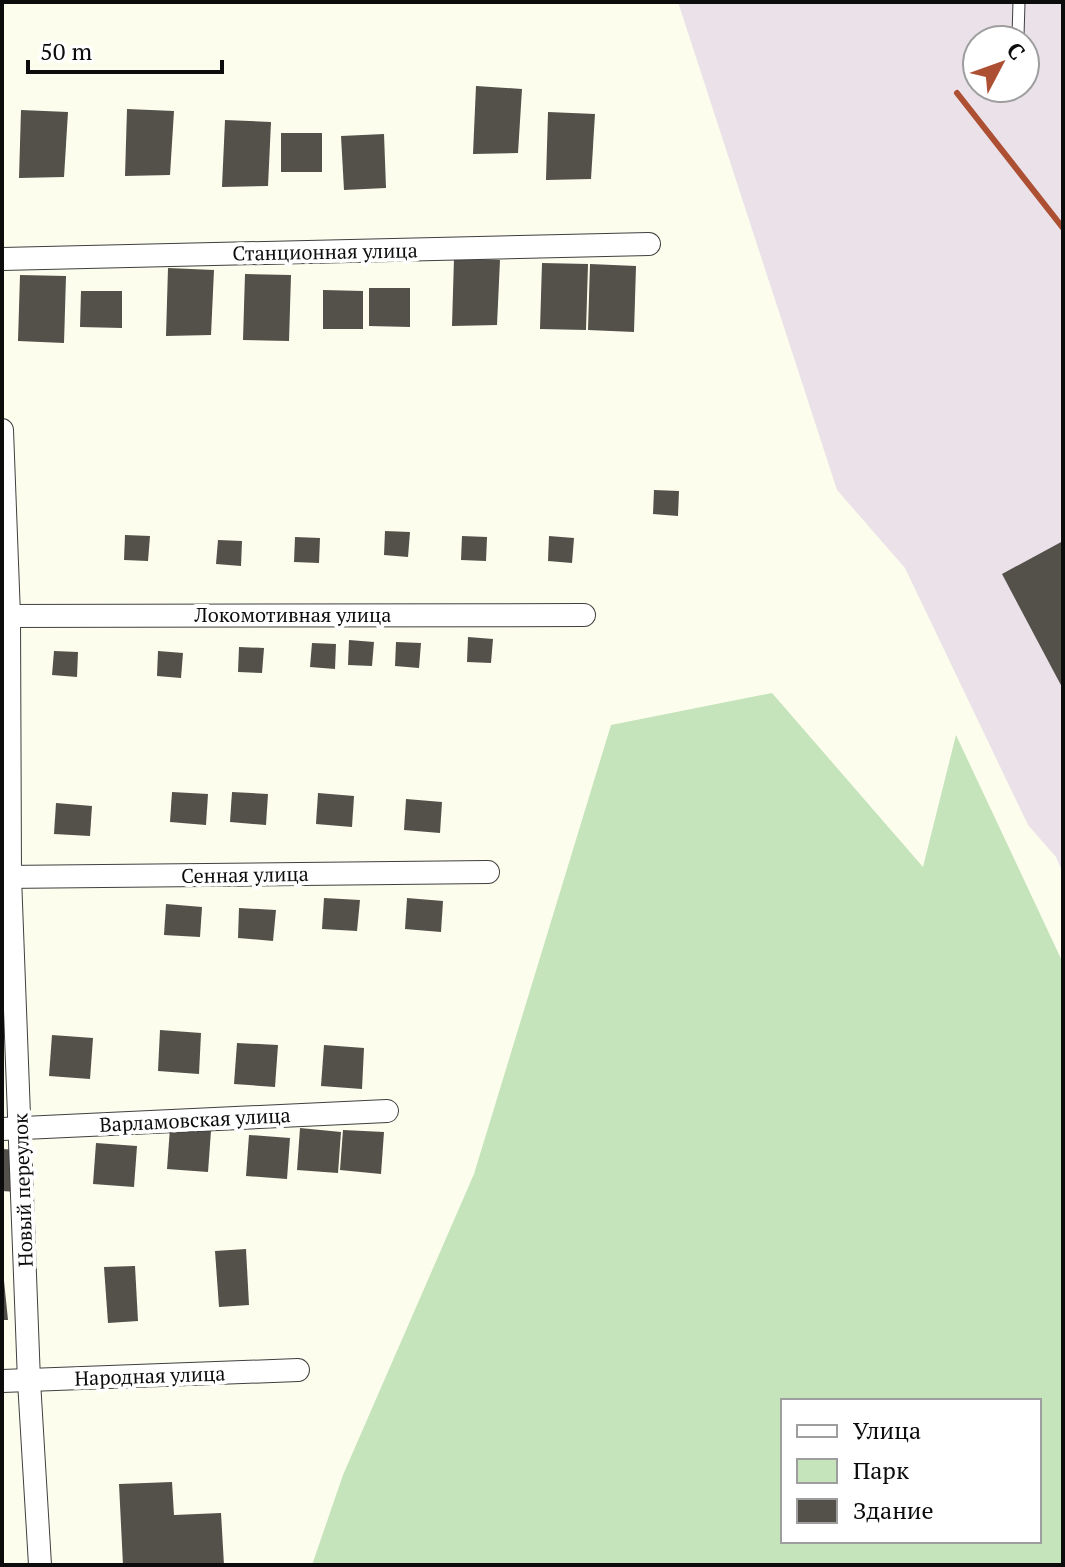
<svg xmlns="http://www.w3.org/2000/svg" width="1065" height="1567" font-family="'PT Serif',serif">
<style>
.industrial{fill:#eae1e9;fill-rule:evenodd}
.green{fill:#c5e4bb;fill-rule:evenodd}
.building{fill:#54504a}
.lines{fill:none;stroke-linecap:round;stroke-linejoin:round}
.lane-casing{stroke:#3f3f3f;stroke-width:13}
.street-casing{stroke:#3f3f3f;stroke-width:24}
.lane{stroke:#fff;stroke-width:11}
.street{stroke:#fff;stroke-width:22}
.rail{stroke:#ad4f33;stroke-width:6}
.labels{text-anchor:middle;stroke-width:8;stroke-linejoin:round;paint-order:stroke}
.street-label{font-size:20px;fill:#0c0c0c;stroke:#fff}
</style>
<rect width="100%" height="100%" fill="#fcfded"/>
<path class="industrial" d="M 678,2 L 1063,2 L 1063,873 L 1056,857 L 1028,825 L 905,568 L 837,490 ZM 977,40 L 1025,40 L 1025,88 L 977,88 Z"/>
<path class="green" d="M 772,693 L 923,867 L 956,735 L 1063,963 L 1063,1565 L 312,1565 L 343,1475 L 474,1174 L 611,725 ZM 783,1401 L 1039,1401 L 1039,1541 L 783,1541 Z"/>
<g class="building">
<polygon points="476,86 522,89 518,153 473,154"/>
<polygon points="127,109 174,111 170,175 125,176"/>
<polygon points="21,110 68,112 64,177 19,178"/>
<polygon points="548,112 595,114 591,179 546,180"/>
<polygon points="225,120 271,122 268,186 222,187"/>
<rect x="281" y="133" width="41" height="39"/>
<polygon points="384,134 386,188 344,190 341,136"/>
<polygon points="454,258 500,260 497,325 452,326"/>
<polygon points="542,263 588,264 586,330 540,329"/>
<polygon points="590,264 636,266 634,332 588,330"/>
<polygon points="168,268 214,270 211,335 166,336"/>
<polygon points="245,274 291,275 289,341 243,340"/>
<polygon points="20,275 66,276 64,343 18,341"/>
<polygon points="369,288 410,288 410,327 369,326"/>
<polygon points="323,290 363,291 363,329 323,329"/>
<polygon points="81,291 122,291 122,328 80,327"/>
<polygon points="654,490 679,491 678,516 653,514"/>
<polygon points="385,531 410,532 408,557 384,555"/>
<polygon points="125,535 150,536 148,561 124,560"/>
<polygon points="462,536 487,537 486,561 461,560"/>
<polygon points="549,536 574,538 572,563 548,561"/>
<polygon points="295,537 320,538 319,563 294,562"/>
<polygon points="218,540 242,541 241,566 216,564"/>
<polygon points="1063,541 1063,689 1002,574"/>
<polygon points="468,637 493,639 491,663 467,662"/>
<polygon points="349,640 374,642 372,666 348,665"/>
<polygon points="396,642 421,643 419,668 395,666"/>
<polygon points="312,643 336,644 335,669 310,667"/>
<polygon points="239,647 264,648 262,673 238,672"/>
<polygon points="54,651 78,652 77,677 52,675"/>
<polygon points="158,651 183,653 181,678 157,676"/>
<polygon points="172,792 208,794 206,825 170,822"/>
<polygon points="232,792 268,794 266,825 230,822"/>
<polygon points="318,793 354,796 352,827 316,824"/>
<polygon points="406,799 442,802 440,833 404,830"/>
<polygon points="56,803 92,806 90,836 54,834"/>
<polygon points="324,898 360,900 357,931 322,929"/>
<polygon points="407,898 443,901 441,932 405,929"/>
<polygon points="166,904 202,907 200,937 164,935"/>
<polygon points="239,908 276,910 273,941 238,938"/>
<polygon points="160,1030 201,1033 199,1074 158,1071"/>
<polygon points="52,1035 93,1038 90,1079 49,1076"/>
<polygon points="237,1043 278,1045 275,1087 234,1084"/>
<polygon points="324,1045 364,1048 362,1089 321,1086"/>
<polygon points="170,1128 211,1131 208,1172 167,1169"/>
<polygon points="300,1128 341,1132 338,1173 297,1170"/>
<polygon points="343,1130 384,1132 381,1174 340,1170"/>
<polygon points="249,1135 290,1138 287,1179 246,1176"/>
<polygon points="96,1143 137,1146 134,1187 93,1184"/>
<polygon points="2,1149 19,1150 16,1192 2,1191"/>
<polygon points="246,1249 249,1305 219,1307 215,1251"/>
<polygon points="2,1261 8,1320 2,1320"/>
<polygon points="135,1266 138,1321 108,1323 104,1267"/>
<polygon points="172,1482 174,1515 221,1513 224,1565 123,1565 119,1484"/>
</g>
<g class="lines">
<defs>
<polyline id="lane" points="1018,36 1019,2"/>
<g id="street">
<polyline points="2,259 649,244"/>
<polyline points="2,430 9,616 10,877 29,1381 40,1565"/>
<polyline points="2,616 584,615"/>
<polyline points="2,877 488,872"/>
<polyline points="2,1129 387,1111"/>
<polyline points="2,1381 298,1370"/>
</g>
</defs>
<use href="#lane" class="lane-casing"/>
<use href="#street" class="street-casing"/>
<use href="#lane" class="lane"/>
<use href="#street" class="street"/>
<polyline class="rail" points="957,93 1063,228"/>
</g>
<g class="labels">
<g class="street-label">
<text transform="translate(325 252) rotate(-1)" y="7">Станционная улица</text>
<text x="293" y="622">Локомотивная улица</text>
<text transform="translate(245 875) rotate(-1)" y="7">Сенная улица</text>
<text transform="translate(195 1120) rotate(-3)" y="7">Варламовская улица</text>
<text transform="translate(23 1190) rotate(-92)" y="7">Новый переулок</text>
<text transform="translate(150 1376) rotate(-2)" y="7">Народная улица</text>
</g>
</g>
<rect width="1065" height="1567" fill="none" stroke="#0c0c0c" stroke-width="8"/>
<rect x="781" y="1399" width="260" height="144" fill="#ffffff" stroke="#9e9e9e" stroke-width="2"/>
<rect x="797" y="1425" width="40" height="12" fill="#ffffff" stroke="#9e9e9e" stroke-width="2"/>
<text x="853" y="1439" font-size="24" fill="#0c0c0c">Улица</text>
<rect x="797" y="1459" width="40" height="24" fill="#c5e4bb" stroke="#9e9e9e" stroke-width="2"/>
<text x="853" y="1479" font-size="24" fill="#0c0c0c">Парк</text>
<rect x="797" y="1499" width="40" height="24" fill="#54504a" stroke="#9e9e9e" stroke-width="2"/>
<text x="853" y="1519" font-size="24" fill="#0c0c0c">Здание</text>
<g transform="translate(1001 64) rotate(49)"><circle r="38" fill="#ffffff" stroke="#9e9e9e" stroke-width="2"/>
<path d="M0-6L14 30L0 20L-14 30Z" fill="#ad4f33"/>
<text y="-12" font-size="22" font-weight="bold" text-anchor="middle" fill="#0c0c0c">С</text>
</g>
<path d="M28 60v12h194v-12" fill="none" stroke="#0c0c0c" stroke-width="4"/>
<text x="40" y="60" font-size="24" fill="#0c0c0c" stroke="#ffffff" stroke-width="6" paint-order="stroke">50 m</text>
</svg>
